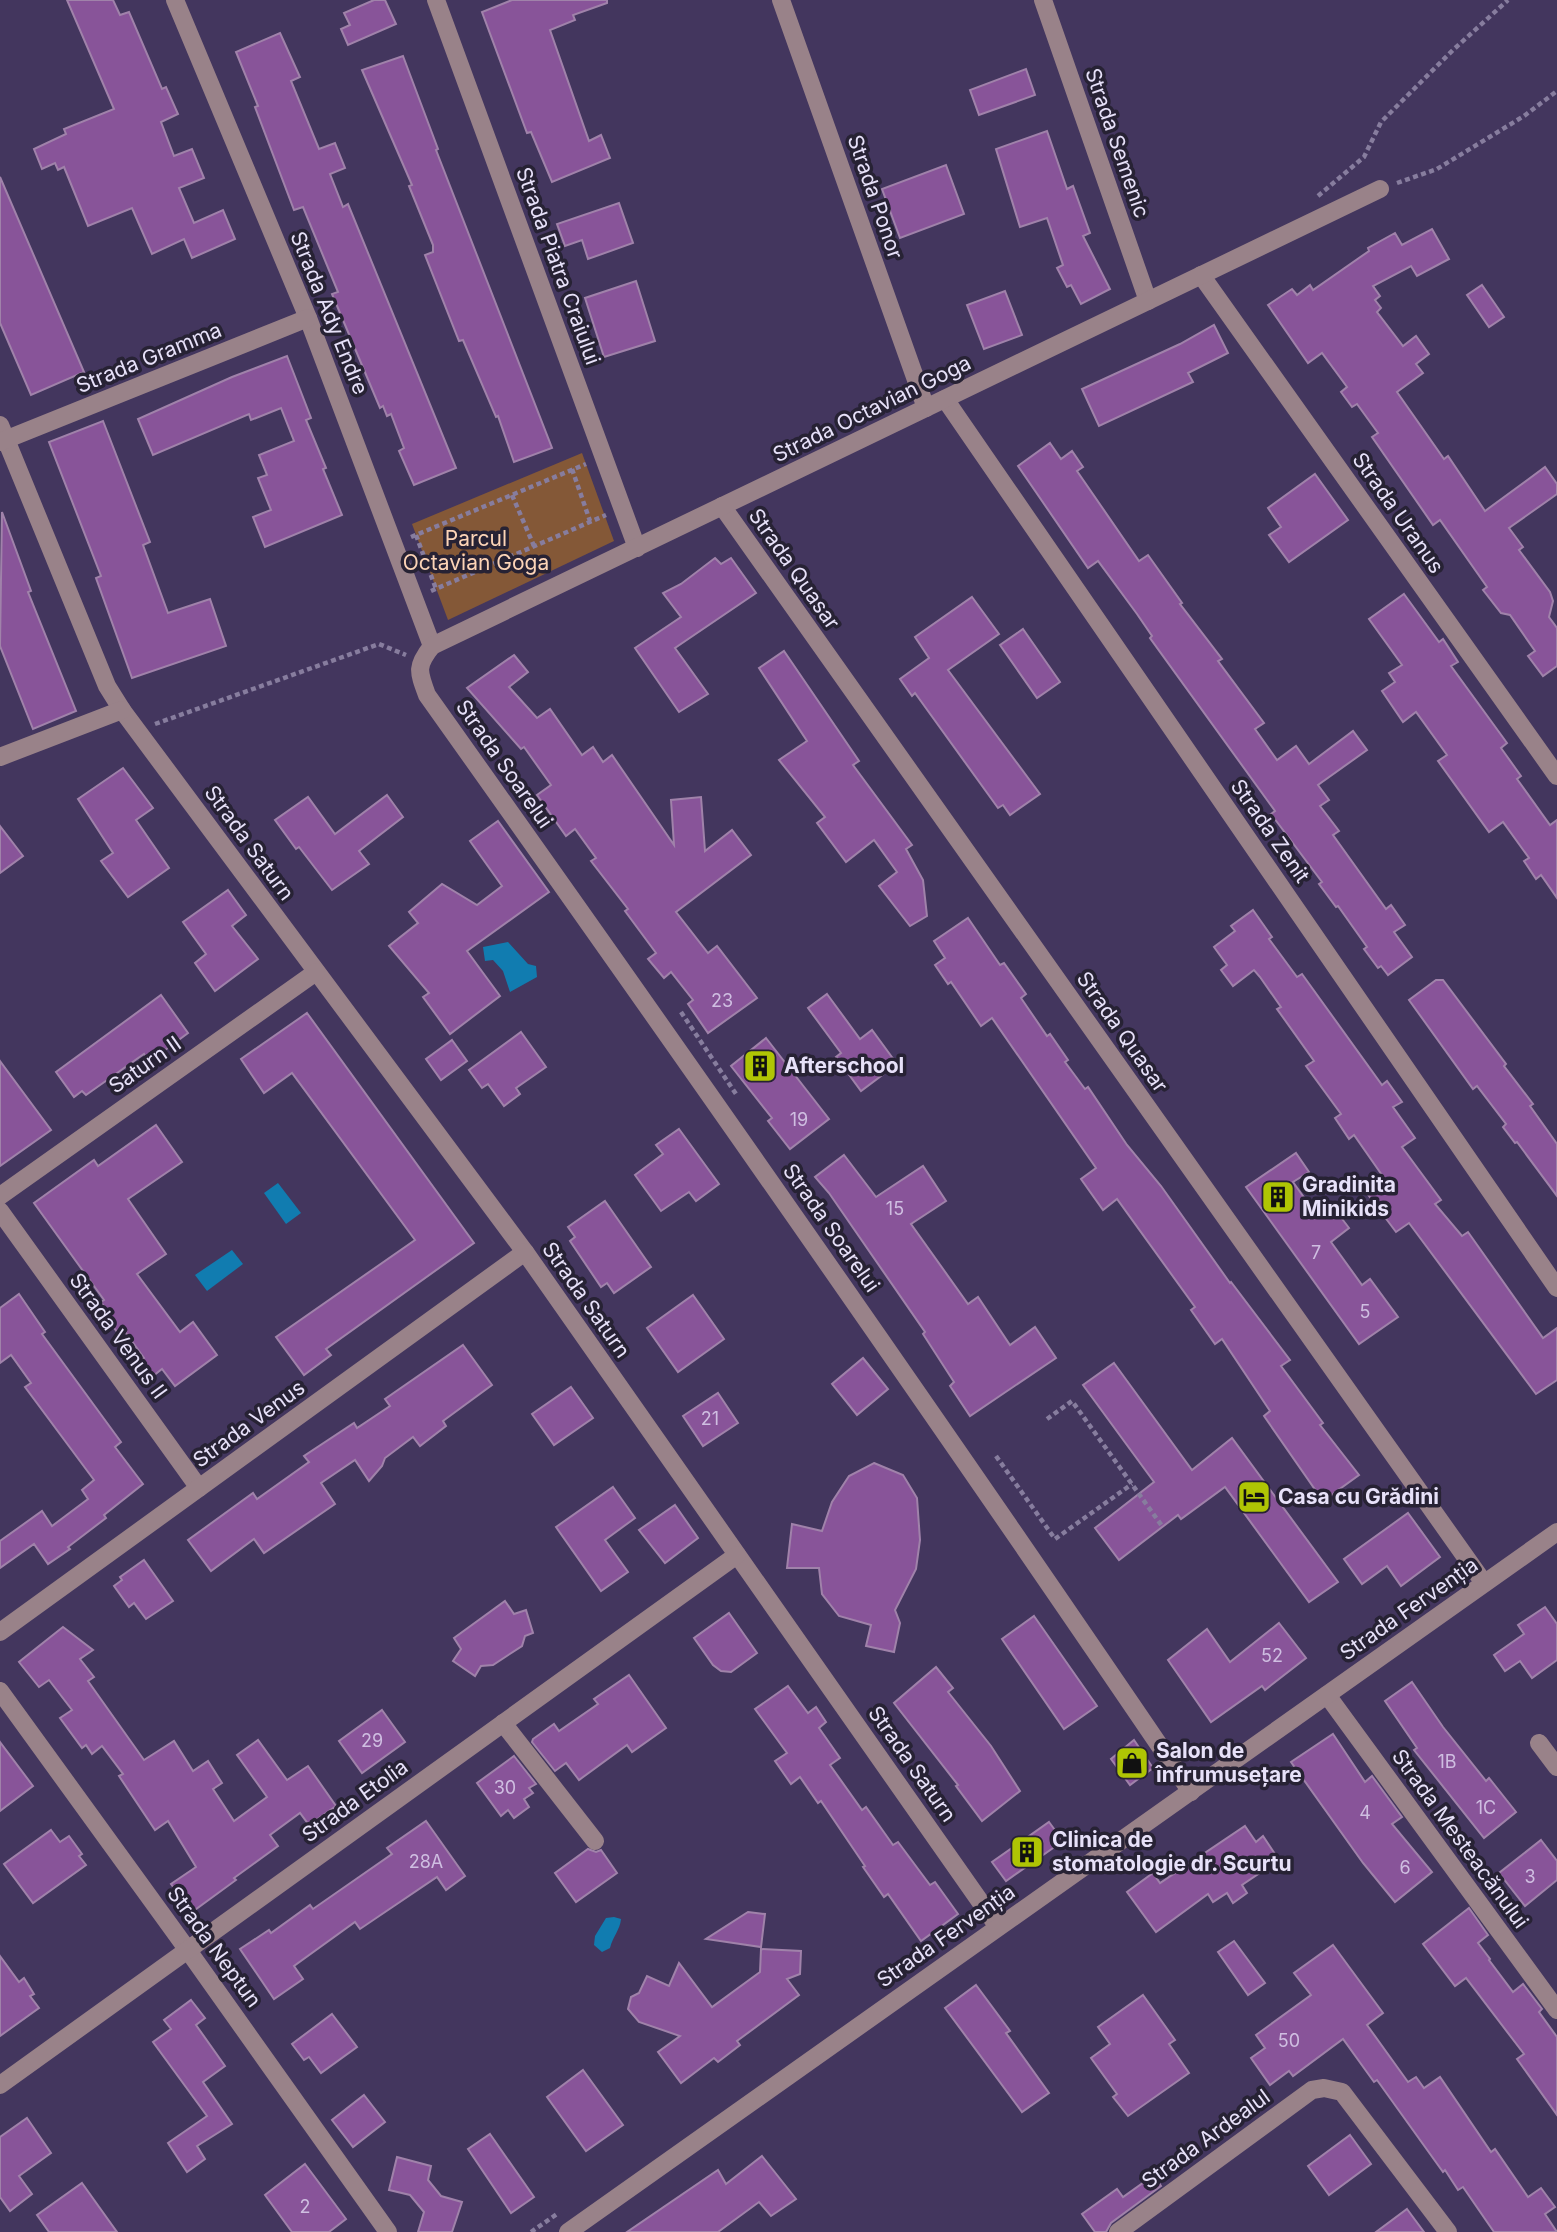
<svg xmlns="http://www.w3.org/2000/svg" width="1557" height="2232" font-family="Inter,sans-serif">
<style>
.green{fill:#845837}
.water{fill:#117cb0}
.building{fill:#885499;stroke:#a082aa;stroke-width:2}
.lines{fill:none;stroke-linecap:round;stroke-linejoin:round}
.path{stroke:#877d9e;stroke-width:4.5;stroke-dasharray:5 3.5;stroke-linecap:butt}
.minor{stroke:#998289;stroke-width:18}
.labels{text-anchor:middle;stroke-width:7;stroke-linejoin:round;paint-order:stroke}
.number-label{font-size:18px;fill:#cfbee1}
.street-label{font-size:21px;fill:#e7e1f9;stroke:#272234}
.park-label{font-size:21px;fill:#fcd4b7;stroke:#272234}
.poi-label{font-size:21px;font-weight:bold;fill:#e7e1f9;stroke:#272234;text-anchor:start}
</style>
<rect width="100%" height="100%" fill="#43365e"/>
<polygon class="green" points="582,453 614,541 448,620 412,524"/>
<g class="water">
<polygon points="508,942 528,964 536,966 537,977 510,992 503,971 493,960 485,961 483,947"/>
<polygon points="278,1183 301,1213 286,1224 264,1193"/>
<polygon points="232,1250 243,1264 207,1291 195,1275"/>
<path d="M 614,1917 L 621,1919 C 620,1930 613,1936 610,1948 L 602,1952 L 594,1945 L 595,1936 L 606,1918 Z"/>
</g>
<g class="building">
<polygon points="67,0 113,0 120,15 129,12 162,89 166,87 178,114 161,122 174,156 192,149 204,178 179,188 194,223 223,210 235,239 192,258 184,239 152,254 132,208 88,226 64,167 58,170 55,163 42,169 34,149 66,134 64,129 114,109"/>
<polygon points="374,0 385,0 396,24 348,45 341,29 350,25 344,13"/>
<polygon points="512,0 607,0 607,3 573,15 575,20 550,30 589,141 601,135 610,158 552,182 531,132 527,133 482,12"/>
<polygon points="280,33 300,77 291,81 319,149 335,143 345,168 330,174 343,207 348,204 456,468 414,485 399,451 404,448 391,414 387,416 383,406 380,408 332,294 338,292 303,207 294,210 255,107 258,106 236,52"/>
<polygon points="403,56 438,149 436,150 552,448 514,462 498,416 496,417 463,340 459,341 425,255 433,252 433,245 409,186 412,185 362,70"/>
<polygon points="1026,69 1035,95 979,115 970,90"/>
<polygon points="1047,131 1067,189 1073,186 1090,233 1083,236 1110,289 1081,304 1071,285 1067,287 1057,268 1063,265 1047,218 1020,227 996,149"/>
<polygon points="946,165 964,214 900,238 882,189"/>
<polygon points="0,177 84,372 31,395 0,323"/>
<polygon points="619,203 633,243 588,259 582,240 565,246 557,224"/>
<polygon points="1432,229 1449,259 1417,276 1411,266 1373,286 1380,296 1375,300 1381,308 1377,312 1403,346 1416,336 1429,354 1416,364 1423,373 1397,392 1444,459 1448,456 1485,511 1545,467 1557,484 1557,494 1509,528 1523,547 1519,550 1550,592 1553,601 1549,617 1557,628 1557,666 1543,676 1528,656 1535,651 1510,615 1501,613 1483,590 1487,587 1440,520 1433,525 1372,437 1378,433 1357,404 1352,407 1341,392 1347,387 1322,353 1308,363 1268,305 1292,289 1297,295 1310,285 1313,290 1369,251 1368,248 1395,233 1402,245"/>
<polygon points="636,281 655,341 604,357 585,298"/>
<polygon points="1482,285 1504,317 1489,327 1467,295"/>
<polygon points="1005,291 1022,335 984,349 967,305"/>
<polygon points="1214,325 1228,353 1188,373 1193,382 1099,426 1082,389 1180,344"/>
<polygon points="287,356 311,418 306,420 326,468 323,469 342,515 265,547 253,517 271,510 258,478 267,475 259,455 294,441 281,408 251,420 249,414 153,455 138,419 232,377"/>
<polygon points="103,421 150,542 143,545 168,613 210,599 226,646 132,678 96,578 101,576 49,442"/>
<polygon points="1050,443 1061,459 1072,451 1083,467 1077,471 1139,561 1148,555 1182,603 1180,604 1222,659 1218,661 1264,723 1255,729 1277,760 1296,746 1309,764 1353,731 1367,750 1318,785 1329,800 1320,806 1339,831 1333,835 1386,909 1391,905 1405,925 1394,932 1412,957 1388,975 1381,966 1378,968 1364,949 1367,947 1338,906 1336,907 1319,884 1322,882 1271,814 1275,811 1150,638 1152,636 1137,614 1098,561 1088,568 1018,466"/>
<polygon points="1315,474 1348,520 1289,562 1269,535 1281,527 1268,508"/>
<polygon points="2,512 31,591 28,592 76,711 33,729 0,646"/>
<polygon points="715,558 721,564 731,558 756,593 675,648 708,694 679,712 635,648 681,617 663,593 681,584"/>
<polygon points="1404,594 1439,642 1443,639 1458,662 1451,666 1507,743 1501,748 1521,776 1517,779 1550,825 1557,820 1557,898 1541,875 1536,879 1524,861 1529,858 1503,822 1489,832 1438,761 1447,755 1416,712 1403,722 1382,691 1395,682 1389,673 1402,665 1369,619"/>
<polygon points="972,597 999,634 948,670 1040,794 1010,815 1003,805 998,808 915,693 912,696 900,679 929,658 915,637"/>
<polygon points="1023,629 1060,682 1037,698 1000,645"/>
<polygon points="784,651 859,761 853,765 912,845 906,849 923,880 927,916 910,926 879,886 897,872 874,840 846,862 817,823 825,817 779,760 807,741 759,668"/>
<polygon points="514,655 528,672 509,687 537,718 550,709 582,755 593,747 603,762 612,755 674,845 671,800 701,797 705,851 732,830 751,855 676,912 708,953 717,946 757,998 708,1033 688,1004 693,1000 671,972 664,978 648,959 656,953 625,911 628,909 591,861 596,858 575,829 566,836 537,795 551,785 524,747 521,749 467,688"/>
<polygon points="123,768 153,808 136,820 169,868 128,897 101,861 113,853 78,799"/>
<polygon points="387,795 403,817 359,851 369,864 332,890 299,847 296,849 275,820 308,797 335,834"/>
<polygon points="498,821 549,892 467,951 500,996 450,1034 423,997 429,993 389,946 418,923 409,912 442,884 477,905 502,886 470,841"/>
<polygon points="0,826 23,856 0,873"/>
<polygon points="228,890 246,915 232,926 258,959 215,991 195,963 206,954 183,922"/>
<polygon points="1253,910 1272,937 1269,939 1297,977 1302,974 1382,1085 1387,1081 1402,1102 1393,1107 1415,1138 1402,1147 1441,1200 1435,1204 1462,1236 1468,1232 1543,1338 1557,1328 1557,1380 1536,1394 1409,1223 1396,1232 1366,1192 1384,1178 1354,1135 1349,1139 1335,1118 1341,1114 1306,1066 1314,1061 1277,1009 1281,1007 1260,977 1254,970 1233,986 1221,970 1227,965 1214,947 1235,931 1231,926"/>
<polygon points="968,918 1000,965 1004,963 1026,994 1021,998 1047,1036 1050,1034 1068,1060 1065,1062 1085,1089 1088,1087 1127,1145 1161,1186 1230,1283 1231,1282 1290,1360 1281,1366 1323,1423 1320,1425 1359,1475 1323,1501 1264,1416 1270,1411 1222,1339 1215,1344 1191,1310 1195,1307 1117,1199 1103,1210 1081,1179 1096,1168 992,1018 981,1026 951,982 948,984 935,965 945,958 934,941"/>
<polygon points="1436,980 1443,980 1506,1064 1504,1066 1533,1104 1530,1106 1557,1144 1557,1196 1517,1142 1515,1143 1503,1127 1506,1124 1477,1086 1473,1089 1409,1000"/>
<polygon points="827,994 860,1039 872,1030 897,1064 861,1091 836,1057 841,1053 808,1008"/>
<polygon points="161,995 188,1033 149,1062 144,1054 86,1095 82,1091 74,1097 56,1072"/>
<polygon points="307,1013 474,1243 326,1349 331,1355 304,1375 276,1337 415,1240 292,1073 264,1093 241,1059"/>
<polygon points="521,1032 546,1067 516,1088 520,1094 504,1106 488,1084 482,1088 469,1070"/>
<polygon points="766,1038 829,1119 790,1149 768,1121 772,1118 731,1066"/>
<polygon points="452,1040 467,1061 441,1080 426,1059"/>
<polygon points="0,1061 51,1130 0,1166"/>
<polygon points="156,1125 182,1162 128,1199 166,1254 137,1274 180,1332 193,1322 217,1355 175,1386 162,1369 153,1376 141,1360 144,1358 123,1329 118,1333 104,1315 108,1312 101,1302 104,1300 34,1203 94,1160 98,1166"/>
<polygon points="679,1129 719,1184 696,1201 689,1192 661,1211 635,1175 663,1154 656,1145"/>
<polygon points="1296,1153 1309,1172 1293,1182 1318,1217 1333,1207 1349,1228 1331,1242 1362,1285 1370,1279 1398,1317 1359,1344 1246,1187"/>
<polygon points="844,1155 876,1197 923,1166 946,1201 911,1224 968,1304 978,1297 1010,1345 1035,1327 1056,1358 970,1416 950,1386 954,1382 923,1334 925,1332 829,1193 815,1177"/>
<polygon points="605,1201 651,1267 614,1293 607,1283 601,1287 570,1241 575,1237 568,1227"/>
<polygon points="19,1294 45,1332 42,1334 121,1442 115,1447 143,1484 104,1515 106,1518 68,1547 70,1549 48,1564 34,1544 0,1568 0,1541 42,1511 52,1526 88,1499 82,1490 94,1480 25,1387 31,1383 11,1355 0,1363 0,1308"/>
<polygon points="693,1295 724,1339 678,1372 647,1328"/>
<polygon points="463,1345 492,1385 443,1421 446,1426 420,1446 413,1437 385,1458 382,1466 369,1481 355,1460 321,1483 335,1504 264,1553 254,1539 211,1571 188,1540 253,1493 257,1499 309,1462 304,1456 354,1423 357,1428 390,1406 385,1399"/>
<polygon points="863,1358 888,1389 857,1415 832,1384"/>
<polygon points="1114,1363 1192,1470 1232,1438 1338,1582 1309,1602 1225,1487 1181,1519 1178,1515 1119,1560 1095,1528 1154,1482 1083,1385"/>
<polygon points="571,1387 593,1418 554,1445 532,1414"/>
<polygon points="718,1393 738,1423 703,1446 683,1416"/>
<polygon points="874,1463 903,1475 917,1498 920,1540 916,1569 895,1610 900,1623 894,1652 866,1646 871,1625 839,1616 822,1594 819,1568 787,1568 792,1524 822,1531 832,1502 849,1476"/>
<polygon points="613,1487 635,1518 605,1540 628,1572 601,1591 556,1527"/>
<polygon points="675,1505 698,1538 665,1563 639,1530"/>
<polygon points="1408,1513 1440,1557 1401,1586 1387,1566 1362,1584 1344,1559"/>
<polygon points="144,1560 173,1601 146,1619 134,1603 129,1607 114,1586 122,1580 120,1577"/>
<polygon points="505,1601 514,1614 526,1610 533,1633 525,1636 522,1646 493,1665 481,1666 475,1676 453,1661 461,1649 454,1638"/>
<polygon points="1545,1607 1557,1624 1557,1660 1532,1678 1520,1661 1505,1671 1494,1655 1524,1634 1518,1625"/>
<polygon points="729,1613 757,1653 731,1672 721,1671 713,1665 694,1638"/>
<polygon points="1034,1616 1097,1706 1064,1729 1002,1639"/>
<polygon points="1279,1623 1306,1658 1265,1690 1262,1686 1211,1722 1168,1660 1207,1629 1230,1662"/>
<polygon points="63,1627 93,1650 80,1659 94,1677 88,1681 144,1760 174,1741 193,1771 208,1761 222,1783 213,1789 234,1821 267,1797 237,1755 258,1740 287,1780 308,1766 336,1806 309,1825 300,1813 270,1835 278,1846 234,1878 236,1880 192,1912 171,1884 196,1867 168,1821 155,1830 119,1776 123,1774 102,1746 92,1754 86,1745 82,1748 60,1718 72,1710 49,1680 39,1687 19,1662"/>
<polygon points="936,1667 953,1688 948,1692 991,1746 1020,1791 982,1821 956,1786 958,1785 894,1703"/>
<polygon points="629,1675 666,1728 632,1752 627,1745 579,1780 566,1763 555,1771 532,1742 533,1739 554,1724 559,1731 598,1704 594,1699"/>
<polygon points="1412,1682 1443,1727 1486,1781 1489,1778 1516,1812 1484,1838 1414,1750 1417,1748 1385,1701"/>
<polygon points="788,1686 808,1713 816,1707 826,1722 819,1728 840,1758 830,1765 862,1810 866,1807 893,1845 898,1842 930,1885 935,1882 958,1914 921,1941 888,1894 884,1897 863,1867 865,1866 821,1801 818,1803 800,1777 791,1784 775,1761 787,1753 755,1709"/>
<polygon points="382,1710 405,1742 362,1773 339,1741"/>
<polygon points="1333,1734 1365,1782 1372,1776 1402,1817 1392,1824 1432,1872 1395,1902 1363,1863 1291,1762"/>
<polygon points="1134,1740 1153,1768 1130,1785 1111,1759"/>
<polygon points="0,1742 33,1786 0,1811"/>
<polygon points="514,1756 536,1784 529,1788 533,1793 524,1799 529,1807 514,1818 508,1810 501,1816 477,1783"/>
<polygon points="426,1821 465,1876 446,1890 437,1877 360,1929 355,1922 294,1966 303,1979 274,1999 240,1949 269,1930 271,1933 310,1905 313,1909 392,1854 387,1848"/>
<polygon points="1049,1822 1063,1841 1006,1881 992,1862"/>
<polygon points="1245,1826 1256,1842 1263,1836 1279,1860 1242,1885 1247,1893 1233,1903 1227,1893 1213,1902 1208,1894 1156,1932 1127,1892 1153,1873 1160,1883"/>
<polygon points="51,1830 60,1842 69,1836 82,1854 79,1856 86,1865 33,1903 4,1864"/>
<polygon points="1541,1840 1557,1861 1557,1880 1525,1906 1499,1873"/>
<polygon points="588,1849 596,1852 601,1850 617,1873 576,1902 555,1873"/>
<polygon points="1469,1908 1488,1935 1478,1943 1490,1959 1489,1960 1513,1992 1523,1984 1542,2009 1539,2012 1557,2037 1557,2115 1517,2059 1524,2054 1466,1978 1455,1986 1423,1944"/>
<polygon points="748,1912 765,1914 761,1947 706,1939"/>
<polygon points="1234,1941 1265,1983 1248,1995 1218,1952"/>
<polygon points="1333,1945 1383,2013 1367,2025 1408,2082 1416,2077 1424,2088 1440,2077 1491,2152 1495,2149 1528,2197 1541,2188 1555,2207 1545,2214 1557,2232 1494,2232 1463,2187 1458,2190 1445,2170 1443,2172 1377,2080 1374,2082 1343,2039 1293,2076 1289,2071 1270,2085 1251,2058 1265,2048 1256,2035 1311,1995 1294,1973"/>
<polygon points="761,1949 801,1951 800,1974 787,1979 799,1995 737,2041 740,2045 718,2062 714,2058 681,2083 658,2052 680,2036 639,2022 628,2009 631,1997 639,1993 647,1976 669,1986 679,1963 712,2007 760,1972"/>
<polygon points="0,1956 19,1982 24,1978 34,1994 30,1996 39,2008 0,2036"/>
<polygon points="976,1985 1010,2031 1006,2033 1049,2093 1022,2112 945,2008"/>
<polygon points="1143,1995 1175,2040 1169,2044 1189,2073 1128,2116 1113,2097 1117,2094 1091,2058 1110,2044 1098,2027"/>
<polygon points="191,2000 205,2018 196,2025 225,2066 203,2082 232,2124 197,2146 205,2159 187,2172 168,2143 207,2116 153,2042 171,2029 164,2020"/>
<polygon points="332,2014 357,2047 321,2073 309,2057 304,2060 292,2044"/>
<polygon points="583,2070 623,2125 586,2151 547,2097"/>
<polygon points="364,2095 385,2122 353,2147 332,2120"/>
<polygon points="27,2118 51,2153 19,2176 32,2194 10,2211 0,2197 0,2137"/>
<polygon points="490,2134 534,2197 511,2213 468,2149"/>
<polygon points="1350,2135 1371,2164 1329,2195 1308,2166"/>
<polygon points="762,2156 796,2199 771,2216 759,2202 718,2232 627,2232 718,2170 726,2184"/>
<polygon points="397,2157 431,2166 428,2180 441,2196 462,2202 452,2232 418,2232 424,2212 410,2195 389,2190"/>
<polygon points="305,2164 346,2219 329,2232 292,2232 265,2195"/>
<polygon points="1154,2175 1161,2186 1111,2223 1106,2232 1095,2232 1082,2214 1117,2189 1123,2197"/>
<polygon points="82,2183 117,2232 49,2232 37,2215"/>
<polygon points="1407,2209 1424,2232 1376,2232"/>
</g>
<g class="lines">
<g class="path">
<polyline points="1397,183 1437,169 1524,116 1557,91"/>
<polyline points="1318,196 1364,157 1381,122 1453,50 1508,0"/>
<polyline points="572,469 590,521"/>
<polyline points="512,495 534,546"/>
<polyline points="416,535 436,589"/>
<polyline points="411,537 586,464"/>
<polyline points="431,591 606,515"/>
<polyline points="155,724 379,644 406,655"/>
<polyline points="681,1012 736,1094"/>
<polyline points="1047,1419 1072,1401 1162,1526"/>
<polyline points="996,1456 1055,1539 1132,1484"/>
<polyline points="531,2232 557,2214"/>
</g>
<g class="minor">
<polyline points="175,0 308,318 432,646"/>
<polyline points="436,0 637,548"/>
<polyline points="781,0 926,408"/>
<polyline points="1043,0 1148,301"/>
<polyline points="1201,275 1557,776"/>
<polyline points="945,399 1557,1288"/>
<polyline points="0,425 107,686 122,710 525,1252 998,1927"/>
<polyline points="0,442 308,318"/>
<polyline points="722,506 1484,1583"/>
<polyline points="0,757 122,710"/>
<polyline points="0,1196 316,972"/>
<polyline points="0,1211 199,1488"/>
<polyline points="0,1632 525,1252"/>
<polyline points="0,1691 187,1949 388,2232"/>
<polyline points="1327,1695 1557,2010"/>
<polyline points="503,1723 595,1841"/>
<polyline points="1539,1743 1557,1767"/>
<path d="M 1191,1792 C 941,1423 685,1058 427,695 C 418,671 416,666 432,646 L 1380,189"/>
<polyline points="0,2085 737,1555"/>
<polyline points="568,2232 1557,1532"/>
<polyline points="1118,2232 1312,2090 1324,2088 1342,2092 1448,2232"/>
</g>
</g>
<defs>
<symbol id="building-square" viewBox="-11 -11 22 22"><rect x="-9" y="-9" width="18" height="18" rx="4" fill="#afc504" stroke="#272234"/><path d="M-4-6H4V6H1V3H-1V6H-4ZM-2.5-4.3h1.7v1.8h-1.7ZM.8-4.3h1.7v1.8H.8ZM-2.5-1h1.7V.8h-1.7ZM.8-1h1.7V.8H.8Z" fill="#111"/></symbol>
<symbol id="hotel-square" viewBox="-11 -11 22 22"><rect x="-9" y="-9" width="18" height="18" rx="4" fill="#afc504" stroke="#272234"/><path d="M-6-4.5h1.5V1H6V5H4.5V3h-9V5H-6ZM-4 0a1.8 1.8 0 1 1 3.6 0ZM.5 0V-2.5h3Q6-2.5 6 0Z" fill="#111"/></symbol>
<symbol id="shop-square" viewBox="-11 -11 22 22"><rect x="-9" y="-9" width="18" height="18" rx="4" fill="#afc504" stroke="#272234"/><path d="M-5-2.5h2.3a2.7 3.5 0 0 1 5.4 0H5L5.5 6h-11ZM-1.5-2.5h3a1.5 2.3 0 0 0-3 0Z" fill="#111"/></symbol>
</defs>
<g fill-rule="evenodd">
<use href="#building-square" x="741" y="1047" width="38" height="38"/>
<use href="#building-square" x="1259" y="1178" width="38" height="38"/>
<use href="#hotel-square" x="1235" y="1478" width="38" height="38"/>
<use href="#shop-square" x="1113" y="1744" width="38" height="38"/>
<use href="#building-square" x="1008" y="1833" width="38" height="38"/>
</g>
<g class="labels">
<g class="number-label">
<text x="722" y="1007">23</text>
<text x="799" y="1126">19</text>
<text x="895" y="1215">15</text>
<text x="1316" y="1259">7</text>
<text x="1365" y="1318">5</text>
<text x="710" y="1425">21</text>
<text x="1272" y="1662">52</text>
<text x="372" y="1747">29</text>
<text x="1447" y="1768">1B</text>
<text x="505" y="1794">30</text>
<text x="1486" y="1814">1C</text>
<text x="1365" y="1819">4</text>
<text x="426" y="1868">28A</text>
<text x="1405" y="1874">6</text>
<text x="1530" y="1883">3</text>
<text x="1289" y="2047">50</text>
<text x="305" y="2213">2</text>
</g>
<g class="street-label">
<text transform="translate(1117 143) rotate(71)" y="7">Strada Semenic</text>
<text transform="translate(875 197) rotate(71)" y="7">Strada Ponor</text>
<text transform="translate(558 266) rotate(70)" y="7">Strada Piatra Craiului</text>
<text transform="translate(329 313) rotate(68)" y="7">Strada Ady Endre</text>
<text transform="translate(149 358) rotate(-22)" y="7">Strada Gramma</text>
<text transform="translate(872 409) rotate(-26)" y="7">Strada Octavian Goga</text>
<text transform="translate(1398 513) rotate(55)" y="7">Strada Uranus</text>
<text transform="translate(794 569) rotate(55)" y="7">Strada Quasar</text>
<text transform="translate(504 764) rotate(55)" y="7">Strada Soarelui</text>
<text transform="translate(1270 831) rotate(55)" y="7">Strada Zenit</text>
<text transform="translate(249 843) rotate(54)" y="7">Strada Saturn</text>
<text transform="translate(1122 1032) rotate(55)" y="7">Strada Quasar</text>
<text transform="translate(145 1065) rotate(-35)" y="7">Saturn II</text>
<text transform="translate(831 1228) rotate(55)" y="7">Strada Soarelui</text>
<text transform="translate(586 1300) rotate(55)" y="7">Strada Saturn</text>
<text transform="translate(118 1336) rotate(54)" y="7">Strada Venus II</text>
<text transform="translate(249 1424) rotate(-36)" y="7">Strada Venus</text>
<text transform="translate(1409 1609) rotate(-35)" y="7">Strada Fervenția</text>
<text transform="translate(912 1764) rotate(55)" y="7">Strada Saturn</text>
<text transform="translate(355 1801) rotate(-36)" y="7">Strada Etolia</text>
<text transform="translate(1460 1839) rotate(54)" y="7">Strada Mesteacănului</text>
<text transform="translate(946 1936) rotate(-35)" y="7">Strada Fervenția</text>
<text transform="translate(214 1947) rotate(54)" y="7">Strada Neptun</text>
<text transform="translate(1206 2139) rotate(-36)" y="7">Strada Ardealul</text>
</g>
<g class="park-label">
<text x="476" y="546">Parcul<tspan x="476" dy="24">Octavian Goga</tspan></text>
</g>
<g class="poi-label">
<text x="784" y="1073">Afterschool</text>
<text x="1302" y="1192">Gradinita<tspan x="1302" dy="24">Minikids</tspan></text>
<text x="1278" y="1504">Casa cu Grădini</text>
<text x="1156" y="1758">Salon de<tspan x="1156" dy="24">înfrumusețare</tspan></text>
<text x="1052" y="1847">Clinica de<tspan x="1052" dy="24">stomatologie dr. Scurtu</tspan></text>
</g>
</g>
</svg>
